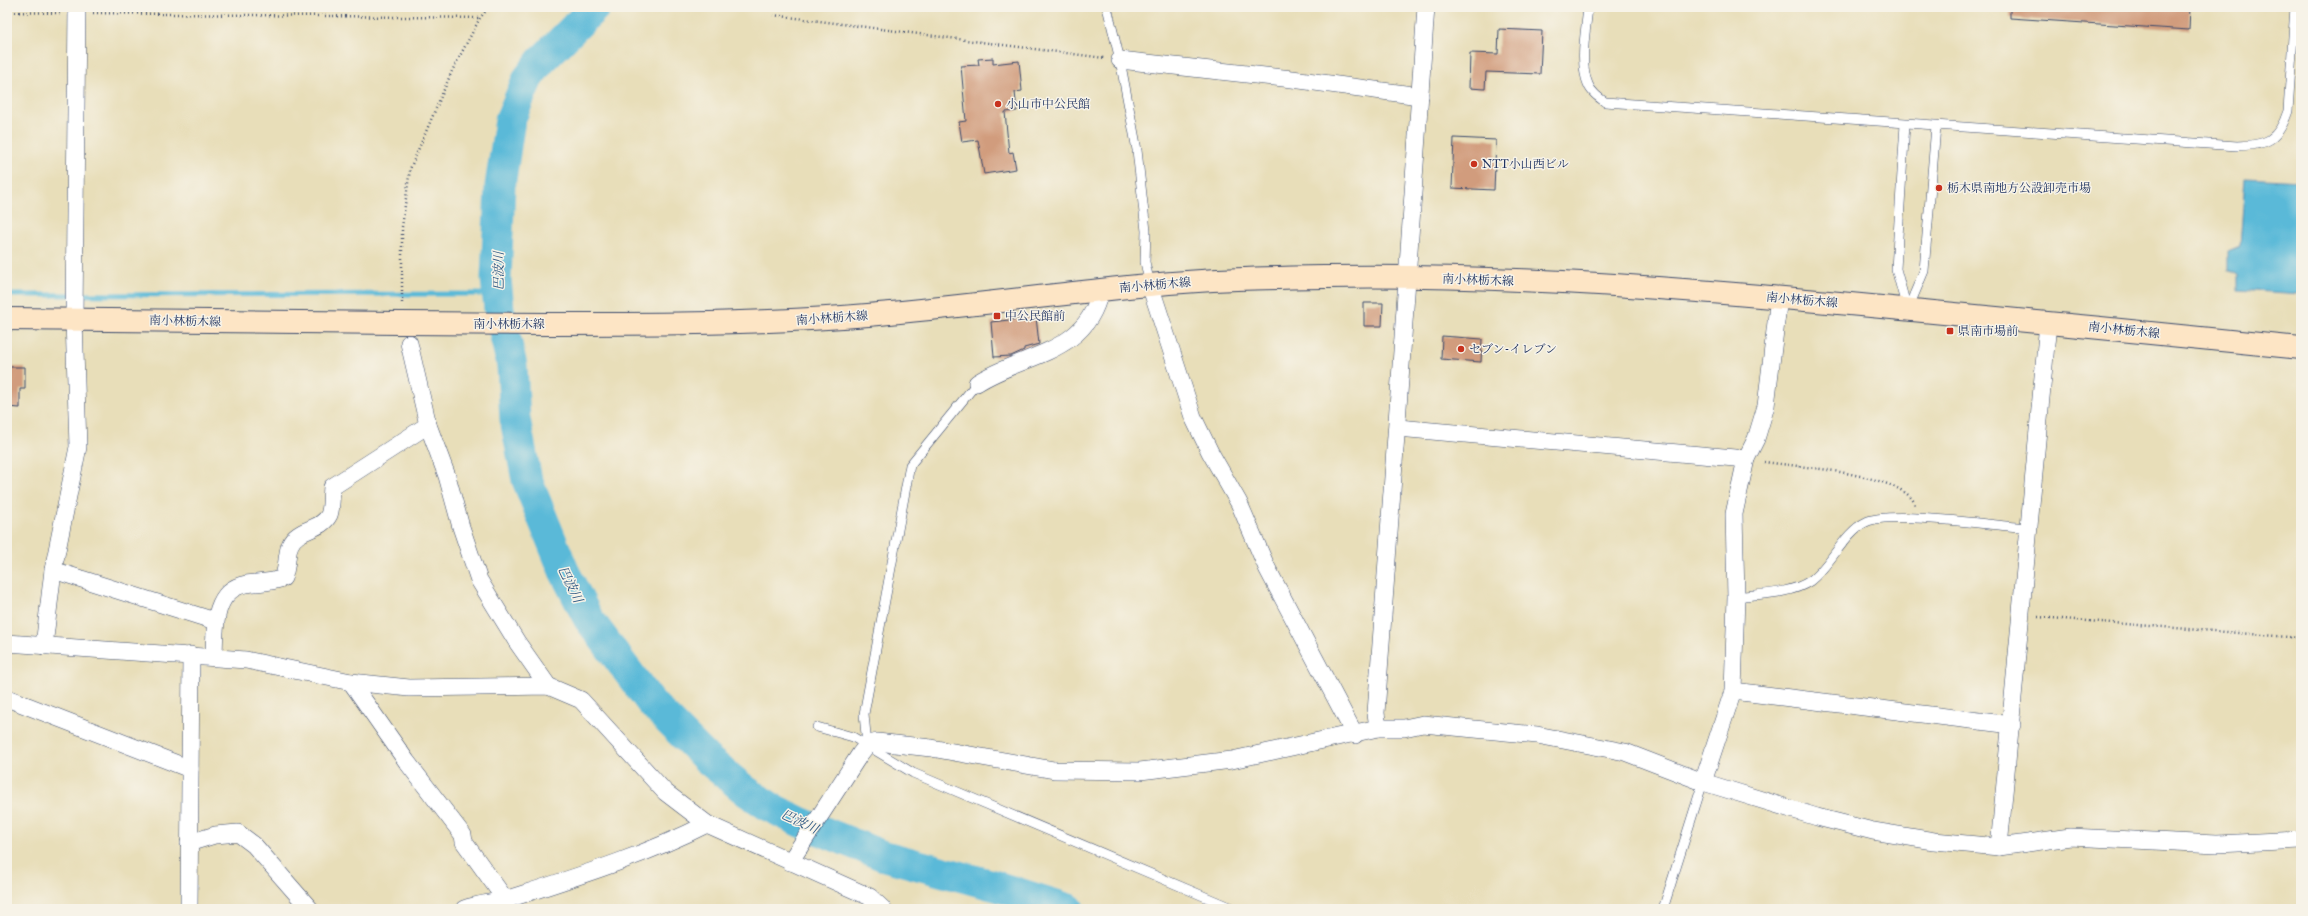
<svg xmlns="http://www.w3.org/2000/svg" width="2308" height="916" font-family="'IM FELL Great Primer','Noto Serif JP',serif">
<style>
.water{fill:#5ab9d8;stroke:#3a749b}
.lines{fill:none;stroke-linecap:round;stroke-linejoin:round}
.stream{stroke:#5ab9d8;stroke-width:5}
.river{stroke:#5ab9d8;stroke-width:31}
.building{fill:#d19c7d}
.service-casing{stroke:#3a496c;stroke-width:10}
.minor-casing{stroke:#3a496c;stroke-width:18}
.secondary-casing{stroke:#3a496c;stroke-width:24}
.path{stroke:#3a496c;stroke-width:2.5;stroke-dasharray:1 3;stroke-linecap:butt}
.service{stroke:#fff;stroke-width:9}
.minor{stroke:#fff;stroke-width:17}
.secondary{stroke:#fde5c5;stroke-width:22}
.secondary-bridge-casing{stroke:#3a496c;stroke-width:24;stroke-linecap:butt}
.secondary-bridge{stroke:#fde5c5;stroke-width:22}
.poi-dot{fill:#c8321e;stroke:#f7f3e8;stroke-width:1.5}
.labels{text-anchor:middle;stroke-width:3;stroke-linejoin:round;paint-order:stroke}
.poi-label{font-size:12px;fill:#1b2f5e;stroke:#f7f3e8;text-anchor:start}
.street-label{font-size:12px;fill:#1b2f5e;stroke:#f7f3e8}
.water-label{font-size:13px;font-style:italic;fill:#2e5883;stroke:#f7f3e8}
</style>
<rect width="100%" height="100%" fill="#f7f3e8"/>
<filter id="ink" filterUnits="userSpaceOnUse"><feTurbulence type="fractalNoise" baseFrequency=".025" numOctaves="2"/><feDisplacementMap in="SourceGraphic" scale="8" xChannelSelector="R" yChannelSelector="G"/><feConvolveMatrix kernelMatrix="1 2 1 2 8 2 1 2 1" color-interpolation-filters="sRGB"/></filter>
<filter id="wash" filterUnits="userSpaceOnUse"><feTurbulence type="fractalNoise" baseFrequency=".012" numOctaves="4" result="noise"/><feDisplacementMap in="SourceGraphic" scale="16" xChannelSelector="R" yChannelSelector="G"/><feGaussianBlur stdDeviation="0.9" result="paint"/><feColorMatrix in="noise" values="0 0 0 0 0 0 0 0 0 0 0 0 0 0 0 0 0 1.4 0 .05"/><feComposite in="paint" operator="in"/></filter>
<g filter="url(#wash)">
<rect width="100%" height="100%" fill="#e8deb9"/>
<polygon class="water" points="2245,178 2301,181 2301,294 2238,290 2238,275 2228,270 2228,251 2240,246"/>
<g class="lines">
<polyline class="stream" points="7,295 498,294"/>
<polyline class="river" points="595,7 540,62 528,78 510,120 500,186 496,279 499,309 512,366 515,419 527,480 564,571 588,618 652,704 707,759 746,791 770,807 800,822 881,855 996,886 1069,909"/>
</g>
<g id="blocks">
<g class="building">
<polygon points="2010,7 2190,7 2189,30 2010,18"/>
<polygon points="1499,29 1542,31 1540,74 1486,72 1485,89 1469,88 1470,53 1498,54"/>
<polygon points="993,58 993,64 1019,61 1022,91 1015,92 1017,111 1005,112 1009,153 1013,152 1016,169 984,174 978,140 962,142 959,122 966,121 961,66 979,65 978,59"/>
<polygon points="1454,138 1496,140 1494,190 1452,188"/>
<polygon points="1364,303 1383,303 1382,326 1364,326"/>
<polygon points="1036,317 1039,344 1024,348 1024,350 1011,356 994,357 991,322"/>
<polygon points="1442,336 1482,339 1481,362 1441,359"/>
<polygon points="7,367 25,367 25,389 20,389 20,408 7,407"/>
</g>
</g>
</g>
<g filter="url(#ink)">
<use href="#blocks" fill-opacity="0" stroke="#3a496c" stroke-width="1"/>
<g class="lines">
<defs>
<g id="service">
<polyline points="1107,7 1120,60 1137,150 1146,231 1145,262 1150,285"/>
<path d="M 1588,7 C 1586,31 1579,62 1588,84 C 1591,92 1598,97 1605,102 L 2237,146 C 2267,145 2278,141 2288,111 L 2295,7"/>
<polyline points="1905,124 1896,269 1907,309"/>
<polyline points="1908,309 1924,271 1936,126"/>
<path d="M 1736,597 C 1759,594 1791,594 1810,581 C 1830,567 1844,532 1866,522 C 1890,510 1998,526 2029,528"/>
<polyline points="817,727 853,737 913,773 1234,909"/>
<polyline points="867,745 864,714 910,465 977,383"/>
<polyline points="1663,909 1703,782"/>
</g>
<g id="minor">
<polyline points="1120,60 1292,79 1420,96"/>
<polyline points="1150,285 1193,417 1210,452 1239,503 1267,568 1355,735"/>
<polyline points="409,343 428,425 447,476 461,527 479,580 517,642 548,686"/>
<path d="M 977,383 C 1021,354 1087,355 1100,291"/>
<polyline points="1398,428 1746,459"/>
<polyline points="53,570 215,621"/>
<polyline points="7,643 246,660 351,682 409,688 548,686 581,700 665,792 707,824 870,897 883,909"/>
<polyline points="44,646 53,570 78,447 74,319 77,7"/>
<path d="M 214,657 C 215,631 212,590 246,584 C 259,582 271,583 283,578 C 288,567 286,555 290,545 C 297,528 321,531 329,515 C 332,508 331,495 332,487 L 428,425"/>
<polyline points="351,682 407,762 463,835 464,842 505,899"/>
<polyline points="1733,691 2012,725"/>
<polyline points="7,698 190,769"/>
<path d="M 1378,728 L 1376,713 C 1394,478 1409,242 1426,7"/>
<polyline points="1703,782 1733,691 1736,597 1734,514 1746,459 1756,439 1766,406 1779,297"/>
<polyline points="189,843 215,835 238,833 254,845 310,909"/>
<polyline points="1999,847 2048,323"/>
<polyline points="790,862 860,754 867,745 877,742 931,748 1054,770 1140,771 1232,760 1378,728 1404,728 1423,724 1537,735 1625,752 1703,782 1817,817 1873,831 1934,841 1999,847 2070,837 2217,844 2301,840"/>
<polyline points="189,909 191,655"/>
<path d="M 464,909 C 478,904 493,903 508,899 C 576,877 644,856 707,824"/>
</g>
<g id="secondary">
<polyline points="7,319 400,323"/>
<path d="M 551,324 C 657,324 763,324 868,315 C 962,307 1055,294 1149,285 C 1207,279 1266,278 1325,277 C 1507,274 1690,289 1871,306 C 2014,319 2158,334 2301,348"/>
</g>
</defs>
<use href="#service" class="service-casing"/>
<use href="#minor" class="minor-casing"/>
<use href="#secondary" class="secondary-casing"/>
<g class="path">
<polyline points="7,12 60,13"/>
<polyline points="93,13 480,18"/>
<polyline points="773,15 1104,58"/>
<polyline points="402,303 402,227 410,169 452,71 480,18 489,7"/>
<path d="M 1764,462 C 1793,466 1907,474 1915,505"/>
<polyline points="2038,617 2301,638"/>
</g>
<use href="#service" class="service"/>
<use href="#minor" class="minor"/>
<use href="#secondary" class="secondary"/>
<defs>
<polyline id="secondary-bridge" points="400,323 551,324"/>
</defs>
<use href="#secondary-bridge" class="secondary-bridge-casing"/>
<use href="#secondary-bridge" class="secondary-bridge"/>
</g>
</g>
<g class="poi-dot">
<circle cx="998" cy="104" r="4"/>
<circle cx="1474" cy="164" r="4"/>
<circle cx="1939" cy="188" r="4"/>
<rect x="993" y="312" width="8" height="8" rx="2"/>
<rect x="1946" y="327" width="8" height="8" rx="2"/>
<circle cx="1461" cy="349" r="4"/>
</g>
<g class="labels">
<g class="poi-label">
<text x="1006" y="108">小山市中公民館</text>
<text x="1482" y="168">NTT小山西ビル</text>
<text x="1947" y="192">栃木県南地方公設卸売市場</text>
<text x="1005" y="320">中公民館前</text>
<text x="1958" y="335">県南市場前</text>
<text x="1469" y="353">セブン-イレブン</text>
</g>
<g class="street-label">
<text transform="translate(1478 280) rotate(2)" y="4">南小林栃木線</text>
<text transform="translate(1155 285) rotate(-5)" y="4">南小林栃木線</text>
<text transform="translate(1802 300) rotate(5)" y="4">南小林栃木線</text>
<text transform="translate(832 318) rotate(-4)" y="4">南小林栃木線</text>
<text transform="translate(185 321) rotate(1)" y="4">南小林栃木線</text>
<text x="509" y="328">南小林栃木線</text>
<text transform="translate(2124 330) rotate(6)" y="4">南小林栃木線</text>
</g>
<g class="water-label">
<text transform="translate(498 271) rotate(-90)" y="5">巴波川</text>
<text transform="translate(571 584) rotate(64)" y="5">巴波川</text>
<text transform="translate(800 821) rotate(25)" y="5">巴波川</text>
</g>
</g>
<rect width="2308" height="916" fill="none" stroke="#f7f3e8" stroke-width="24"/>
</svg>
